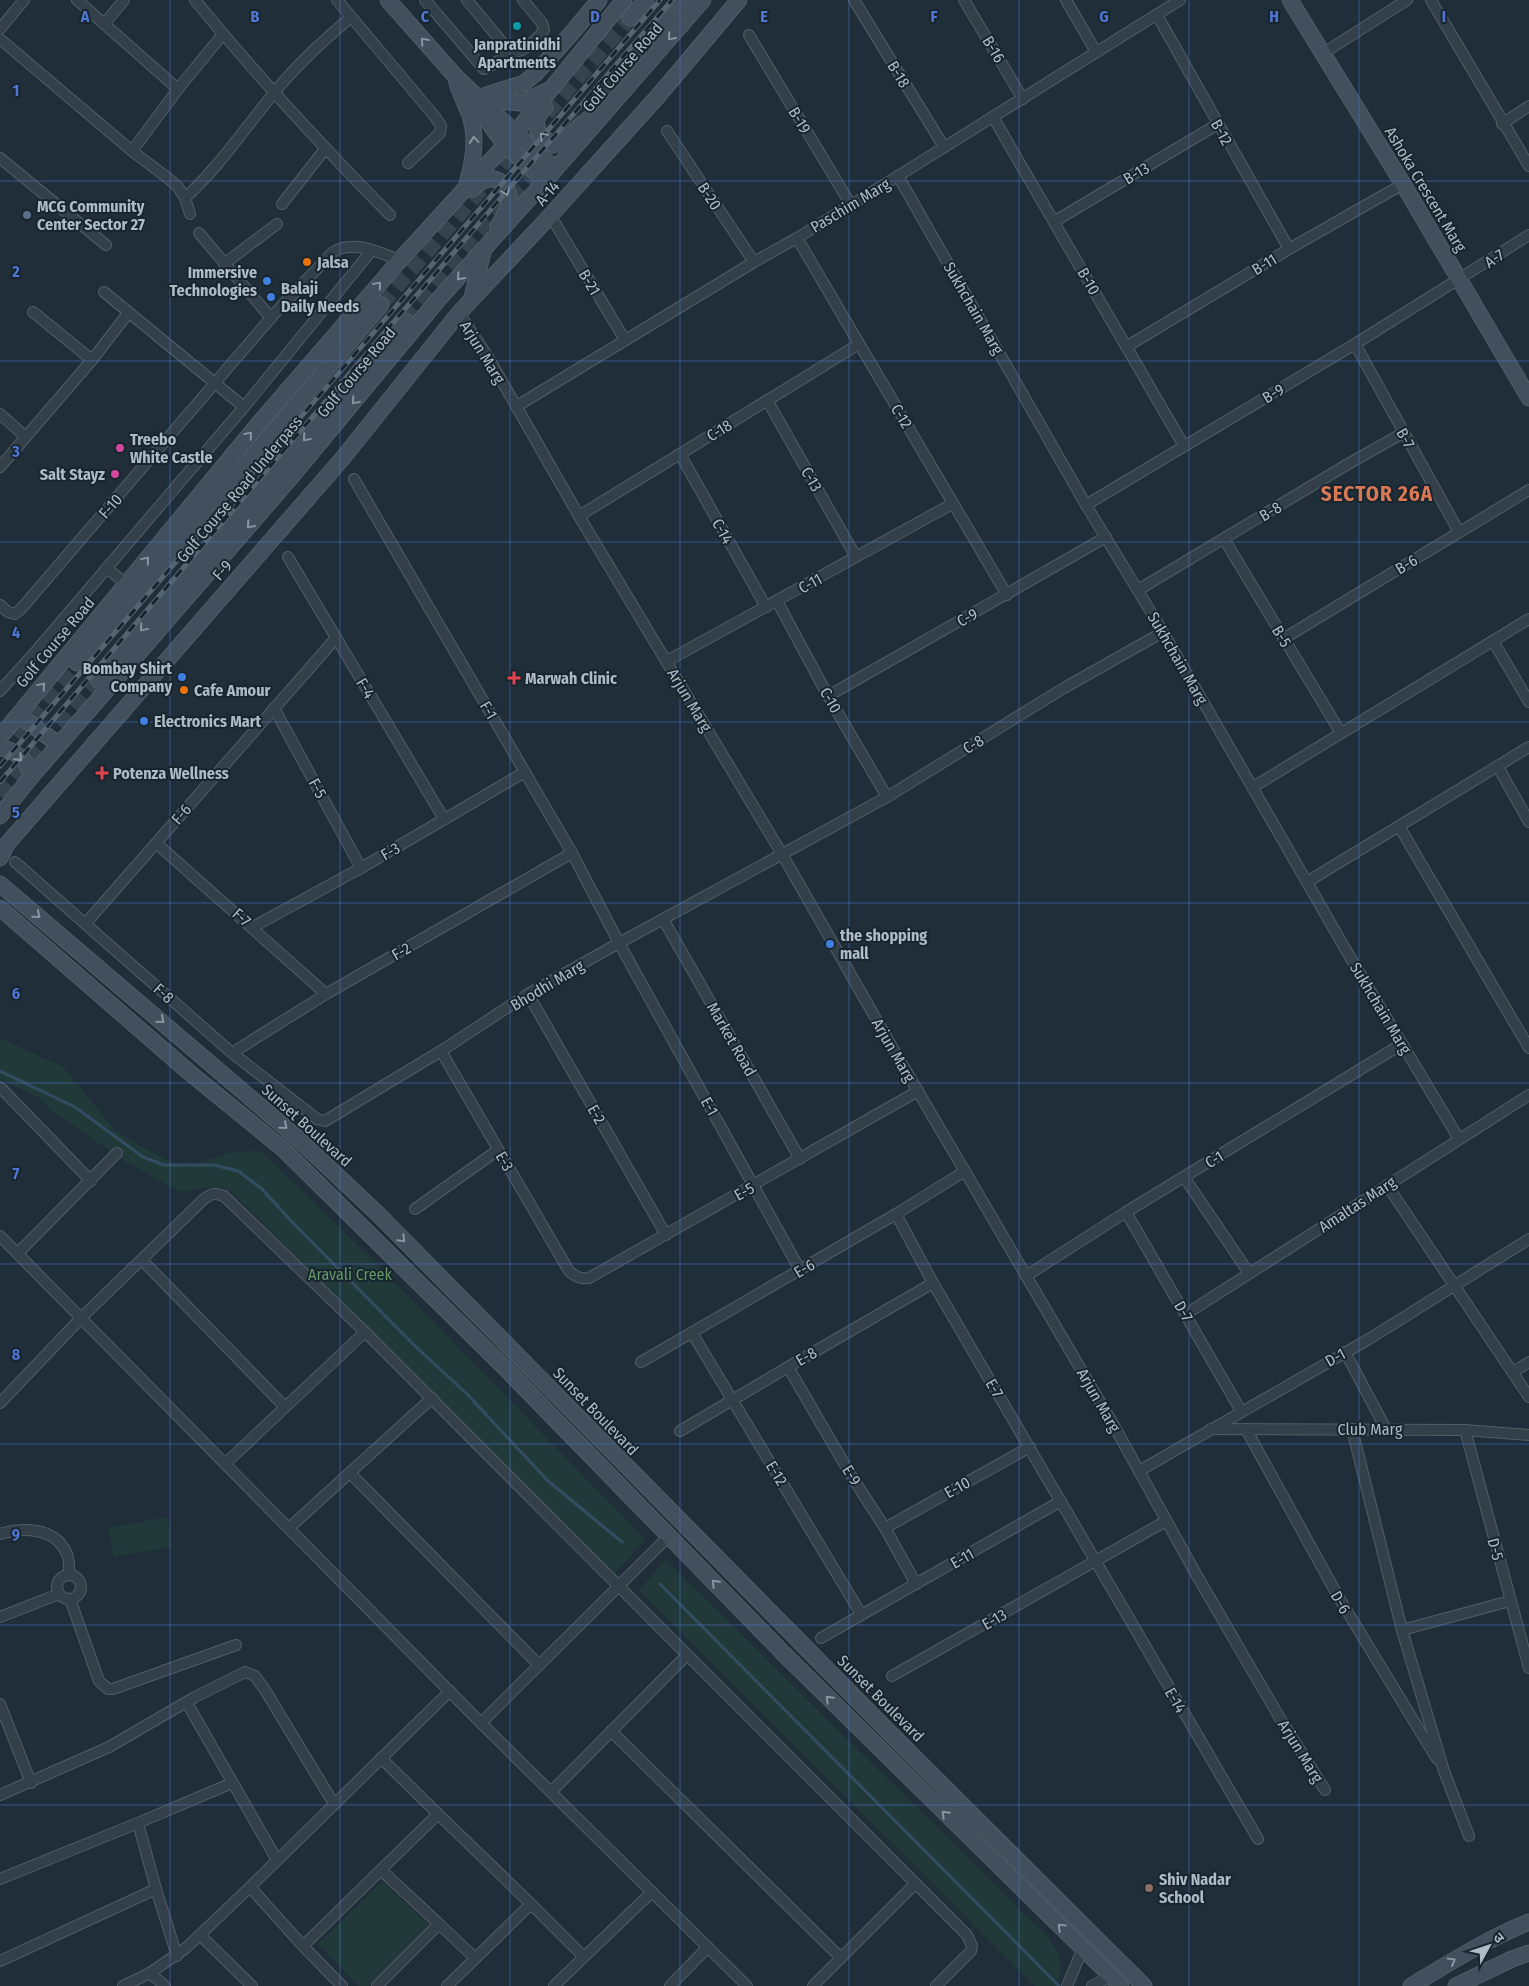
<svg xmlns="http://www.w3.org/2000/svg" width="1529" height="1986" font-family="'Fira Sans Condensed','Noto Sans Devanagari',sans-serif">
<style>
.green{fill:#213a39}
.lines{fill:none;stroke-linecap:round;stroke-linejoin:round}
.stream{stroke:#324d61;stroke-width:3}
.secondary-tunnel{stroke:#34434e;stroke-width:15;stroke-dasharray:15 8;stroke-linecap:butt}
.street-casing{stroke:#505e67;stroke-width:12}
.secondary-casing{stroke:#505e67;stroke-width:17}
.street{stroke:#334049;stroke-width:10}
.secondary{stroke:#41505c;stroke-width:15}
.rail-casing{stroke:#546571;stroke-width:5}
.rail{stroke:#18252e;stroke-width:3;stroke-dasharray:9;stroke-linecap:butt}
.oneway{stroke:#8796a1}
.grid{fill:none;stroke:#4f74d2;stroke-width:1;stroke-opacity:0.55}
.culture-dot{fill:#0f9aa8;stroke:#18252e;stroke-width:2}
.service-dot{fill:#5c6f8a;stroke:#18252e;stroke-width:2}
.food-dot{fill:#e8710a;stroke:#18252e;stroke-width:2}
.shop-dot{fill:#3f7fe0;stroke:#18252e;stroke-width:2}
.hotel-dot{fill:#d1479c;stroke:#18252e;stroke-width:2}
.health-dot{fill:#e0444e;stroke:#18252e;stroke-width:2}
.education-dot{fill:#8d6e63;stroke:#18252e;stroke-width:2}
.labels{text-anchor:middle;stroke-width:4;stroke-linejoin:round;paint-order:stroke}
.poi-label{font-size:16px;font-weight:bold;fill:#adbbc6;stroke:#18252e;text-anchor:start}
.street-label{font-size:16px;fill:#adbbc6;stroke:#18252e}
.park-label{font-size:16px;fill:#639867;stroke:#18252e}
.district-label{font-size:21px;font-weight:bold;letter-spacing:1px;fill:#d97855;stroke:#18252e}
.grid-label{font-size:16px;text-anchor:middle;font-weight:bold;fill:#4f74d2;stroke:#18252e;stroke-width:4;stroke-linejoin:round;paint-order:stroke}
</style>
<rect width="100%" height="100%" fill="#1f2e39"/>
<g class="green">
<polygon points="0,1038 63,1067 116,1131 135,1143 173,1163 194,1165 231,1152 261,1151 375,1262 645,1539 614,1575 233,1193 222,1187 179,1191 126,1162 49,1109 43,1100 0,1079"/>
<polygon points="167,1517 172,1546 114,1557 108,1528"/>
<path d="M 666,1560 L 1049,1938 C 1060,1957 1066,1965 1056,1986 L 1035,1986 L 639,1590 Z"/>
<polygon points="382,1881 429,1926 369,1986 359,1986 318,1944"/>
</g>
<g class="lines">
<g class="stream">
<polyline points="0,1071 75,1107 143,1157 164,1165 214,1165 238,1171 261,1188 294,1224 415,1346 467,1394 548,1481 622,1542"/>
<polyline points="660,1584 1059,1986"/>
</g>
<g class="secondary-tunnel">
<polyline points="381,305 630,18"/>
<polyline points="406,321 527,184 655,36"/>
<polyline points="0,753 77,663"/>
<polyline points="0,796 99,681"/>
</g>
<defs>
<g id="street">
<polyline points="77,0 178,89"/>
<path d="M 195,0 C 256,75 322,146 390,215"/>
<polyline points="337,0 436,118 441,126 440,133 408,163"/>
<path d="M 425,0 L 484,69 C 493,66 500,59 508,54 C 512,51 515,53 519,51 C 528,48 539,37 544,30 L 542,23 L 523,0"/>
<polyline points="467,0 510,52"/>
<polyline points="854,0 944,147"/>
<polyline points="964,0 1023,99"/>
<polyline points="1066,0 1096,52"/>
<polyline points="1431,0 1529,166"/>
<polyline points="1157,15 1289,249"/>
<polyline points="104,24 124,0"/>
<polyline points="0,29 24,0"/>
<polyline points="749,35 851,205"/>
<polyline points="0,39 132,151 169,179 178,187 185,198 190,214"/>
<polyline points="1322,54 1407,0"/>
<polyline points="993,117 1184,446"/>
<polyline points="1502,124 1529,106"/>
<polyline points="667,131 754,262"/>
<polyline points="132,151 178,89 223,34"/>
<polyline points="0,158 106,245"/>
<polyline points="898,176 1086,505 1163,632 1350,957 1459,1139"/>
<path d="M 185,198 C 220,166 244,129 274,93 C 297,64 324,40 351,17"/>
<polyline points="282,204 325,149"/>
<polyline points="1055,221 1218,124"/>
<polyline points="555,223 625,340"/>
<polyline points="199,233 271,318"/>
<polyline points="797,238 1007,595"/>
<polyline points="224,264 277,224"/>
<polyline points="104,292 244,407"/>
<polyline points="33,312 92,360"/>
<polyline points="459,313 488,357 579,516 782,854 892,1047 1113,1424 1196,1574 1278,1715 1325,1790"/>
<polyline points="1355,344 1459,532"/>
<polyline points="1126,347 1289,249 1403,184"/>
<polyline points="767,400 856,557"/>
<polyline points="517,406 754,262 797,238 898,176 1180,0"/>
<polyline points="0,414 26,437"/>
<polyline points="680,454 766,607"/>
<polyline points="0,467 92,360 129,312"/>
<polyline points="354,479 572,853 619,943 800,1270"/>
<polyline points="1086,505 1355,344 1529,235"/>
<polyline points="579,516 859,344"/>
<polyline points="1224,539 1341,733"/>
<polyline points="288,557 444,819"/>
<polyline points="107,568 126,584"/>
<polyline points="1138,590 1348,464 1403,433"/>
<polyline points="777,601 828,696 887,797"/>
<path d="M 0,605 L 8,612 L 15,614 L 21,609 L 275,313 L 333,252 C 354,239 379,253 400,260"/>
<polyline points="1283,639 1529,490"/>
<polyline points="1493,641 1529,702"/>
<polyline points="667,661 952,504"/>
<polyline points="0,691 37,650 244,407 372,250"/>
<polyline points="828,696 1106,537"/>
<polyline points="274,708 361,868"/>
<polyline points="1498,767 1529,822"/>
<polyline points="1253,787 1529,619"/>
<polyline points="1399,826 1529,1048"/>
<polyline points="156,843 326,994"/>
<polyline points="15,862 232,1053 317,1119 325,1121 441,1051 528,994 619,943 887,797 1064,688 1163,632"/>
<polyline points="1307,882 1529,747"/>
<polyline points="663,919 800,1159"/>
<polyline points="86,923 336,638"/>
<polyline points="253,927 361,868 525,772"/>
<polyline points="528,994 666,1235"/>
<path d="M 441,1051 L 569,1271 C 576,1277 580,1279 589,1278 L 918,1091"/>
<polyline points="232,1053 326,994 572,853"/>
<polyline points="0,1087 91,1181"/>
<polyline points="1184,1177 1249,1273"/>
<polyline points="1387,1185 1529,1397"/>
<polyline points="415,1209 498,1150"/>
<polyline points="1126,1212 1241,1411"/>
<polyline points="896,1214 933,1283 1258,1839"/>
<polyline points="0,1236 481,1723 747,1986"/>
<polyline points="18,1253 117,1153"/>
<polyline points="142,1260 285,1407"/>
<polyline points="1026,1276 1126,1212 1402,1044"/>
<polyline points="1186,1314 1529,1095"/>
<polyline points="692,1333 861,1614"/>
<polyline points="1345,1352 1386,1429"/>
<polyline points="641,1362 896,1214 965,1171"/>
<polyline points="788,1367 852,1477 885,1528 916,1584"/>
<polyline points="1513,1372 1529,1362"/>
<path d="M 0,1403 L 81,1318 L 204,1199 C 212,1193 215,1193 224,1196 L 365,1332 L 967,1935 L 972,1946 L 971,1951 L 936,1986"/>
<polyline points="1211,1429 1465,1430 1529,1435"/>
<polyline points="1246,1429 1339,1598 1437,1759"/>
<polyline points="1352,1429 1402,1630 1444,1771 1469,1836"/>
<polyline points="1465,1430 1529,1668"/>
<polyline points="680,1431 788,1367 933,1283"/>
<polyline points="226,1463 365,1332"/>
<polyline points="1139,1471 1369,1339 1529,1239"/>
<polyline points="350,1473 539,1665"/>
<polyline points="289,1528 432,1398"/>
<polyline points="885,1528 1030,1447"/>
<path d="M 0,1534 C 22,1527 54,1527 66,1552 C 70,1559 69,1567 69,1575"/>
<circle cx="69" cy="1587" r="12"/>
<polyline points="70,1599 99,1681 108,1689 113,1689 236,1645"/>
<polyline points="0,1617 59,1594"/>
<polyline points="1402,1630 1510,1601"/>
<polyline points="821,1638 1061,1501"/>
<polyline points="892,1676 1166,1521"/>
<polyline points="187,1703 277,1860"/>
<polyline points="0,1704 31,1783"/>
<polyline points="481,1723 669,1536"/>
<polyline points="611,1731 841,1958"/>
<polyline points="381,1758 438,1814"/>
<polyline points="551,1792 687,1655"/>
<polyline points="0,1795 109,1747 195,1697 245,1672 255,1676 265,1690 334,1804"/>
<polyline points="138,1823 156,1889 177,1956"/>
<polyline points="381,1870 439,1924"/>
<polyline points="0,1879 138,1823 232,1783"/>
<polyline points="250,1887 303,1946"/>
<polyline points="200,1935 252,1986"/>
<polyline points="584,1957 652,1892"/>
<polyline points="0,1961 156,1889"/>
<polyline points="150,1973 165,1986"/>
<polyline points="123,1986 150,1973 186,1948 250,1887 450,1691"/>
<polyline points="342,1986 303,1946 438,1814 531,1904"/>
<polyline points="377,1986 439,1924 475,1958"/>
<polyline points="447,1986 531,1904 584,1957 554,1986"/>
<polyline points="670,1986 708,1947"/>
<polyline points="813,1986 915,1884"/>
<polyline points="1067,1986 1083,1948"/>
<polyline points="1092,1986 1111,1976"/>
</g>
<g id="secondary">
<polyline points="388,0 456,77 555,170"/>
<polyline points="1290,0 1403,184 1529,398"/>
<polyline points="630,18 646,0"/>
<polyline points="655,36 686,0"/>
<path d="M 456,79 C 459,93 467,105 471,119 C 477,141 473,162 467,184"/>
<polyline points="480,97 524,83 535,74 571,34 599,0"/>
<polyline points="480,97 494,101 521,103 547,91"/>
<path d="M 545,107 C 530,124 535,133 553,145 L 562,142 L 588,119"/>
<polyline points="480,111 505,145 545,181"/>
<path d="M 472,189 C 477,185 482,180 489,179 C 502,177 511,192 509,204 C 507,212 502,219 498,226"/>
<polyline points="472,298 483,252"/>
<polyline points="77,663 381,305"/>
<polyline points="99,681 406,321"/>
<polyline points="21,712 25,720 54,741 62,741"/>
<polyline points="0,737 260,422 400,260 505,145 624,0"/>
<path d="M 0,748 C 14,749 30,762 31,777"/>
<polyline points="0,816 31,777 287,482 438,300 545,181 703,0"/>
<polyline points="0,858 7,844 342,459 459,313 550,216 659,95 739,0"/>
<polyline points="0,884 295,1136 377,1213 887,1730 1144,1986"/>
<polyline points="0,908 190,1073 282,1148 504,1367 784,1654 1121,1986"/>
<path d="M 1411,1986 C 1449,1963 1487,1939 1529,1922"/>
<polyline points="1456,1986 1512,1959 1529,1953"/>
</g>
</defs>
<use href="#street" class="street-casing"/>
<use href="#secondary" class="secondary-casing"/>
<use href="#street" class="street"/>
<use href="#secondary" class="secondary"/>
<defs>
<g id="rail">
<polyline points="0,766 660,0"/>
<polyline points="0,782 392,324 672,0"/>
</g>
</defs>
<use href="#rail" class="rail-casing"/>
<use href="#rail" class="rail"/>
</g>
<defs><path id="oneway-chevron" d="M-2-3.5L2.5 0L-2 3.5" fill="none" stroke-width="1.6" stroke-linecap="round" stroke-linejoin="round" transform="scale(1.25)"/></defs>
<g class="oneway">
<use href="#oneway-chevron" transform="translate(671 37) rotate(131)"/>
<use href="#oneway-chevron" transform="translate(424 41) rotate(-131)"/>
<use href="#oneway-chevron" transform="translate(543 136) rotate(-134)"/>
<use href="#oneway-chevron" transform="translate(474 140) rotate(-95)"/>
<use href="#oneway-chevron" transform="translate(506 192) rotate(69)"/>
<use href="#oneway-chevron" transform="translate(460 277) rotate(132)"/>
<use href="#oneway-chevron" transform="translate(378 285) rotate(-49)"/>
<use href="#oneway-chevron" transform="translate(355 401) rotate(130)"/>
<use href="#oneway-chevron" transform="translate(249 435) rotate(-50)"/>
<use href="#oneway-chevron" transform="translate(306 438) rotate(130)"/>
<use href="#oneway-chevron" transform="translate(250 525) rotate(131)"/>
<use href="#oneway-chevron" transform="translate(146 560) rotate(-50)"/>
<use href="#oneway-chevron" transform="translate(143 628) rotate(130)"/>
<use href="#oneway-chevron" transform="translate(42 686) rotate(-50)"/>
<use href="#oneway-chevron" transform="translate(19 758) rotate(45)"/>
<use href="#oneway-chevron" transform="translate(37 915) rotate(40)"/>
<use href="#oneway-chevron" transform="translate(161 1020) rotate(40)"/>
<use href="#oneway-chevron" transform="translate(284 1126) rotate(41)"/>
<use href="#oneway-chevron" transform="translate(402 1239) rotate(45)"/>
<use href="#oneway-chevron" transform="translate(715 1583) rotate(-134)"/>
<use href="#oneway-chevron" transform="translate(829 1699) rotate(-135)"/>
<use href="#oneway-chevron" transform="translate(945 1814) rotate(-135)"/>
<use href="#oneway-chevron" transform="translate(1061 1927) rotate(-136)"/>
<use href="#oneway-chevron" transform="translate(1452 1961) rotate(-30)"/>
</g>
<path class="grid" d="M 170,0 L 170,1986M 340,0 L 340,1986M 510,0 L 510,1986M 680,0 L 680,1986M 849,0 L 849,1986M 1019,0 L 1019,1986M 1189,0 L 1189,1986M 1359,0 L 1359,1986M 0,181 L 1529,181M 0,361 L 1529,361M 0,542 L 1529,542M 0,722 L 1529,722M 0,903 L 1529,903M 0,1083 L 1529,1083M 0,1264 L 1529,1264M 0,1444 L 1529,1444M 0,1625 L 1529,1625M 0,1805 L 1529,1805"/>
<circle class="culture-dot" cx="517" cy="26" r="5"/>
<circle class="service-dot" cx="27" cy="215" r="5"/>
<g class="food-dot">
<circle cx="307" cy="262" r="5"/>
<circle cx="184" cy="690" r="5"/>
</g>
<g class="shop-dot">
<circle cx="267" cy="281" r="5"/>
<circle cx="271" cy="297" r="5"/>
<circle cx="182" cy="677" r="5"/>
<circle cx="144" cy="721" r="5"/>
<circle cx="830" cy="944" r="5"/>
</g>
<g class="hotel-dot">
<circle cx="120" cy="448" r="5"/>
<circle cx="115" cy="474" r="5"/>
</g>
<g class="health-dot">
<path d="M511.5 670.5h5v5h5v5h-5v5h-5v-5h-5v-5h5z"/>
<path d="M99.5 765.5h5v5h5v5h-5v5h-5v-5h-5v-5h5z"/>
</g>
<circle class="education-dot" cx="1149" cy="1888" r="5"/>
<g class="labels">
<g class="poi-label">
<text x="517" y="50" text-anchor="middle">Janpratinidhi<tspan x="517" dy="18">Apartments</tspan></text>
<text x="37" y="212">MCG Community<tspan x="37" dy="18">Center Sector 27</tspan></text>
<text x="317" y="268">Jalsa</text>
<text x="257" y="278" text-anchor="end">Immersive<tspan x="257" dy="18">Technologies</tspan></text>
<text x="281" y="294">Balaji<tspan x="281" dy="18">Daily Needs</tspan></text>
<text x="130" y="445">Treebo<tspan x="130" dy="18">White Castle</tspan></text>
<text x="105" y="480" text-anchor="end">Salt Stayz</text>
<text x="172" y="674" text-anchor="end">Bombay Shirt<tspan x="172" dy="18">Company</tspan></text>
<text x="525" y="684">Marwah Clinic</text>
<text x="194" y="696">Cafe Amour</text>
<text x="154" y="727">Electronics Mart</text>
<text x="113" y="779">Potenza Wellness</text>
<text x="840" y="941">the shopping<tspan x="840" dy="18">mall</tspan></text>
<text x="1159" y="1885">Shiv Nadar<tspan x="1159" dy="18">School</tspan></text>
</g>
<g class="street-label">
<text transform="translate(994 49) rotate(59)" y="6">B-16</text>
<text transform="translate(622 67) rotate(-49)" y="6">Golf Course Road</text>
<text transform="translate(899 74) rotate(59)" y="6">B-18</text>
<text transform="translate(800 120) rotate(59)" y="6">B-19</text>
<text transform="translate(1222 132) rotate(61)" y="6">B-12</text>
<text transform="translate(1136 173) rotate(-31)" y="6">B-13</text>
<text transform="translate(1426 189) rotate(59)" y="6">Ashoka Crescent Marg</text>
<text transform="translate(547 193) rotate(-48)" y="6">A-14</text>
<text transform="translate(710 196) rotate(57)" y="6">B-20</text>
<text transform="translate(850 205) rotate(-31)" y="6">Paschim Marg</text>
<text transform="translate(1494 258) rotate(-33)" y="6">A-7</text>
<text transform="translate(1264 264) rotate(-31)" y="6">B-11</text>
<text transform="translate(1089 281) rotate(60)" y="6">B-10</text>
<text transform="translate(590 282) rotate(59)" y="6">B-21</text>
<text transform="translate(974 308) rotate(60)" y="6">Sukhchain Marg</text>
<text transform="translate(483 352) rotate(58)" y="6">Arjun Marg</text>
<text transform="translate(356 372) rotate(-50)" y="6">Golf Course Road</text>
<text transform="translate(1273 393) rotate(-31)" y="6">B-9</text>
<text transform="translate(902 416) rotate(59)" y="6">C-12</text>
<text transform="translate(719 430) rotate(-32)" y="6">C-18</text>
<text transform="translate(1406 438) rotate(61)" y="6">B-7</text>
<text transform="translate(812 479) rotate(60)" y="6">C-13</text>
<text transform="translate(239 489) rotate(-50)" y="6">Golf Course Road Underpass</text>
<text transform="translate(110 506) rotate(-49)" y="6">F-10</text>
<text transform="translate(1270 511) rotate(-31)" y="6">B-8</text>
<text transform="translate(723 531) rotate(61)" y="6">C-14</text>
<text transform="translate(1406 564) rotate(-31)" y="6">B-6</text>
<text transform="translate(222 570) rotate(-49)" y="6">F-9</text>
<text transform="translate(810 583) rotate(-29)" y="6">C-11</text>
<text transform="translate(967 617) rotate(-29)" y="6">C-9</text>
<text transform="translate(1282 636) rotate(59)" y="6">B-5</text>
<text transform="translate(55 642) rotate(-50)" y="6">Golf Course Road</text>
<text transform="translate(1178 658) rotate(60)" y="6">Sukhchain Marg</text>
<text transform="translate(366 688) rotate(59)" y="6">F-4</text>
<text transform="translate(690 700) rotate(59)" y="6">Arjun Marg</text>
<text transform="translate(831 700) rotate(60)" y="6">C-10</text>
<text transform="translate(489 710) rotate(60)" y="6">F-1</text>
<text transform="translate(973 744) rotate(-31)" y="6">C-8</text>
<text transform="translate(318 788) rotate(61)" y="6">F-5</text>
<text transform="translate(181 814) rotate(-49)" y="6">F-6</text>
<text transform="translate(390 851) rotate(-30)" y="6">F-3</text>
<text transform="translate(242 917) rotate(41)" y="6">F-7</text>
<text transform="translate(401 951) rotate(-30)" y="6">F-2</text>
<text transform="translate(547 985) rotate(-31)" y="6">Bhodhi Marg</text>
<text transform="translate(164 993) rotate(42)" y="6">F-8</text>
<text transform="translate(1381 1008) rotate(59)" y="6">Sukhchain Marg</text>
<text transform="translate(732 1039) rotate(60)" y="6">Market Road</text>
<text transform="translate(894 1050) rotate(60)" y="6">Arjun Marg</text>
<text transform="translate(710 1106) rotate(61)" y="6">E-1</text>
<text transform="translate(597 1114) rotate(60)" y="6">E-2</text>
<text transform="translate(307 1125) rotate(42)" y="6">Sunset Boulevard</text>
<text transform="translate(1214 1159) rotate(-31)" y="6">C-1</text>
<text transform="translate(505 1161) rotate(60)" y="6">E-3</text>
<text transform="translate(744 1191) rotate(-29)" y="6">E-5</text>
<text transform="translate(1357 1204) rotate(-33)" y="6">Amaltas Marg</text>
<text transform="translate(804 1268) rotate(-30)" y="6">E-6</text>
<text transform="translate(1184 1311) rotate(60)" y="6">D-7</text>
<text transform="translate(806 1356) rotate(-30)" y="6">E-8</text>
<text transform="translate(1335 1357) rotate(-29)" y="6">D-1</text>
<text transform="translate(995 1388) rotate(59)" y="6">E-7</text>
<text transform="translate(1099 1400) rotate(60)" y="6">Arjun Marg</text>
<text transform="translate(596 1411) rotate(46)" y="6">Sunset Boulevard</text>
<text x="1370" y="1435">Club Marg</text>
<text transform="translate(777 1473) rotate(59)" y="6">E-12</text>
<text transform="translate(852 1475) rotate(58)" y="6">E-9</text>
<text transform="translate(957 1487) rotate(-29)" y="6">E-10</text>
<text transform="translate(1496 1549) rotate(75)" y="6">D-5</text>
<text transform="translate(962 1558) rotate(-30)" y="6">E-11</text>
<text transform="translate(1341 1602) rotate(60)" y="6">D-6</text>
<text transform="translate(994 1619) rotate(-30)" y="6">E-13</text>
<text transform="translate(881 1698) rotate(45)" y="6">Sunset Boulevard</text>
<text transform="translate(1176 1700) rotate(60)" y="6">E-14</text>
<text transform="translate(1301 1751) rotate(58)" y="6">Arjun Marg</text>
</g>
<g class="park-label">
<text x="350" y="1280">Aravali Creek</text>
</g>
<g class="district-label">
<text x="1377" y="501">SECTOR 26A</text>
</g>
</g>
<g class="grid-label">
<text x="85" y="22">A</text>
<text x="255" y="22">B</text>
<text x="425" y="22">C</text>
<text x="595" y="22">D</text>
<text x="764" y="22">E</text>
<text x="934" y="22">F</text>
<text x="1104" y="22">G</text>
<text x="1274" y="22">H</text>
<text x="1444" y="22">I</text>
<text x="16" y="96">1</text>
<text x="16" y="277">2</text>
<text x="16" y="457">3</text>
<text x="16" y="638">4</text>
<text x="16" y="818">5</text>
<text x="16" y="999">6</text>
<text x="16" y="1179">7</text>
<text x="16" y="1360">8</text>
<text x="16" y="1540">9</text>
</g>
<g transform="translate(1489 1946) rotate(50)" stroke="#18252e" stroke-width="4" paint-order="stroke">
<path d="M0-4L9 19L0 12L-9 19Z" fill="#adbbc6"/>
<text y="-8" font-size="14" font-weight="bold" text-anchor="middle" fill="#adbbc6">उ</text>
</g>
</svg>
